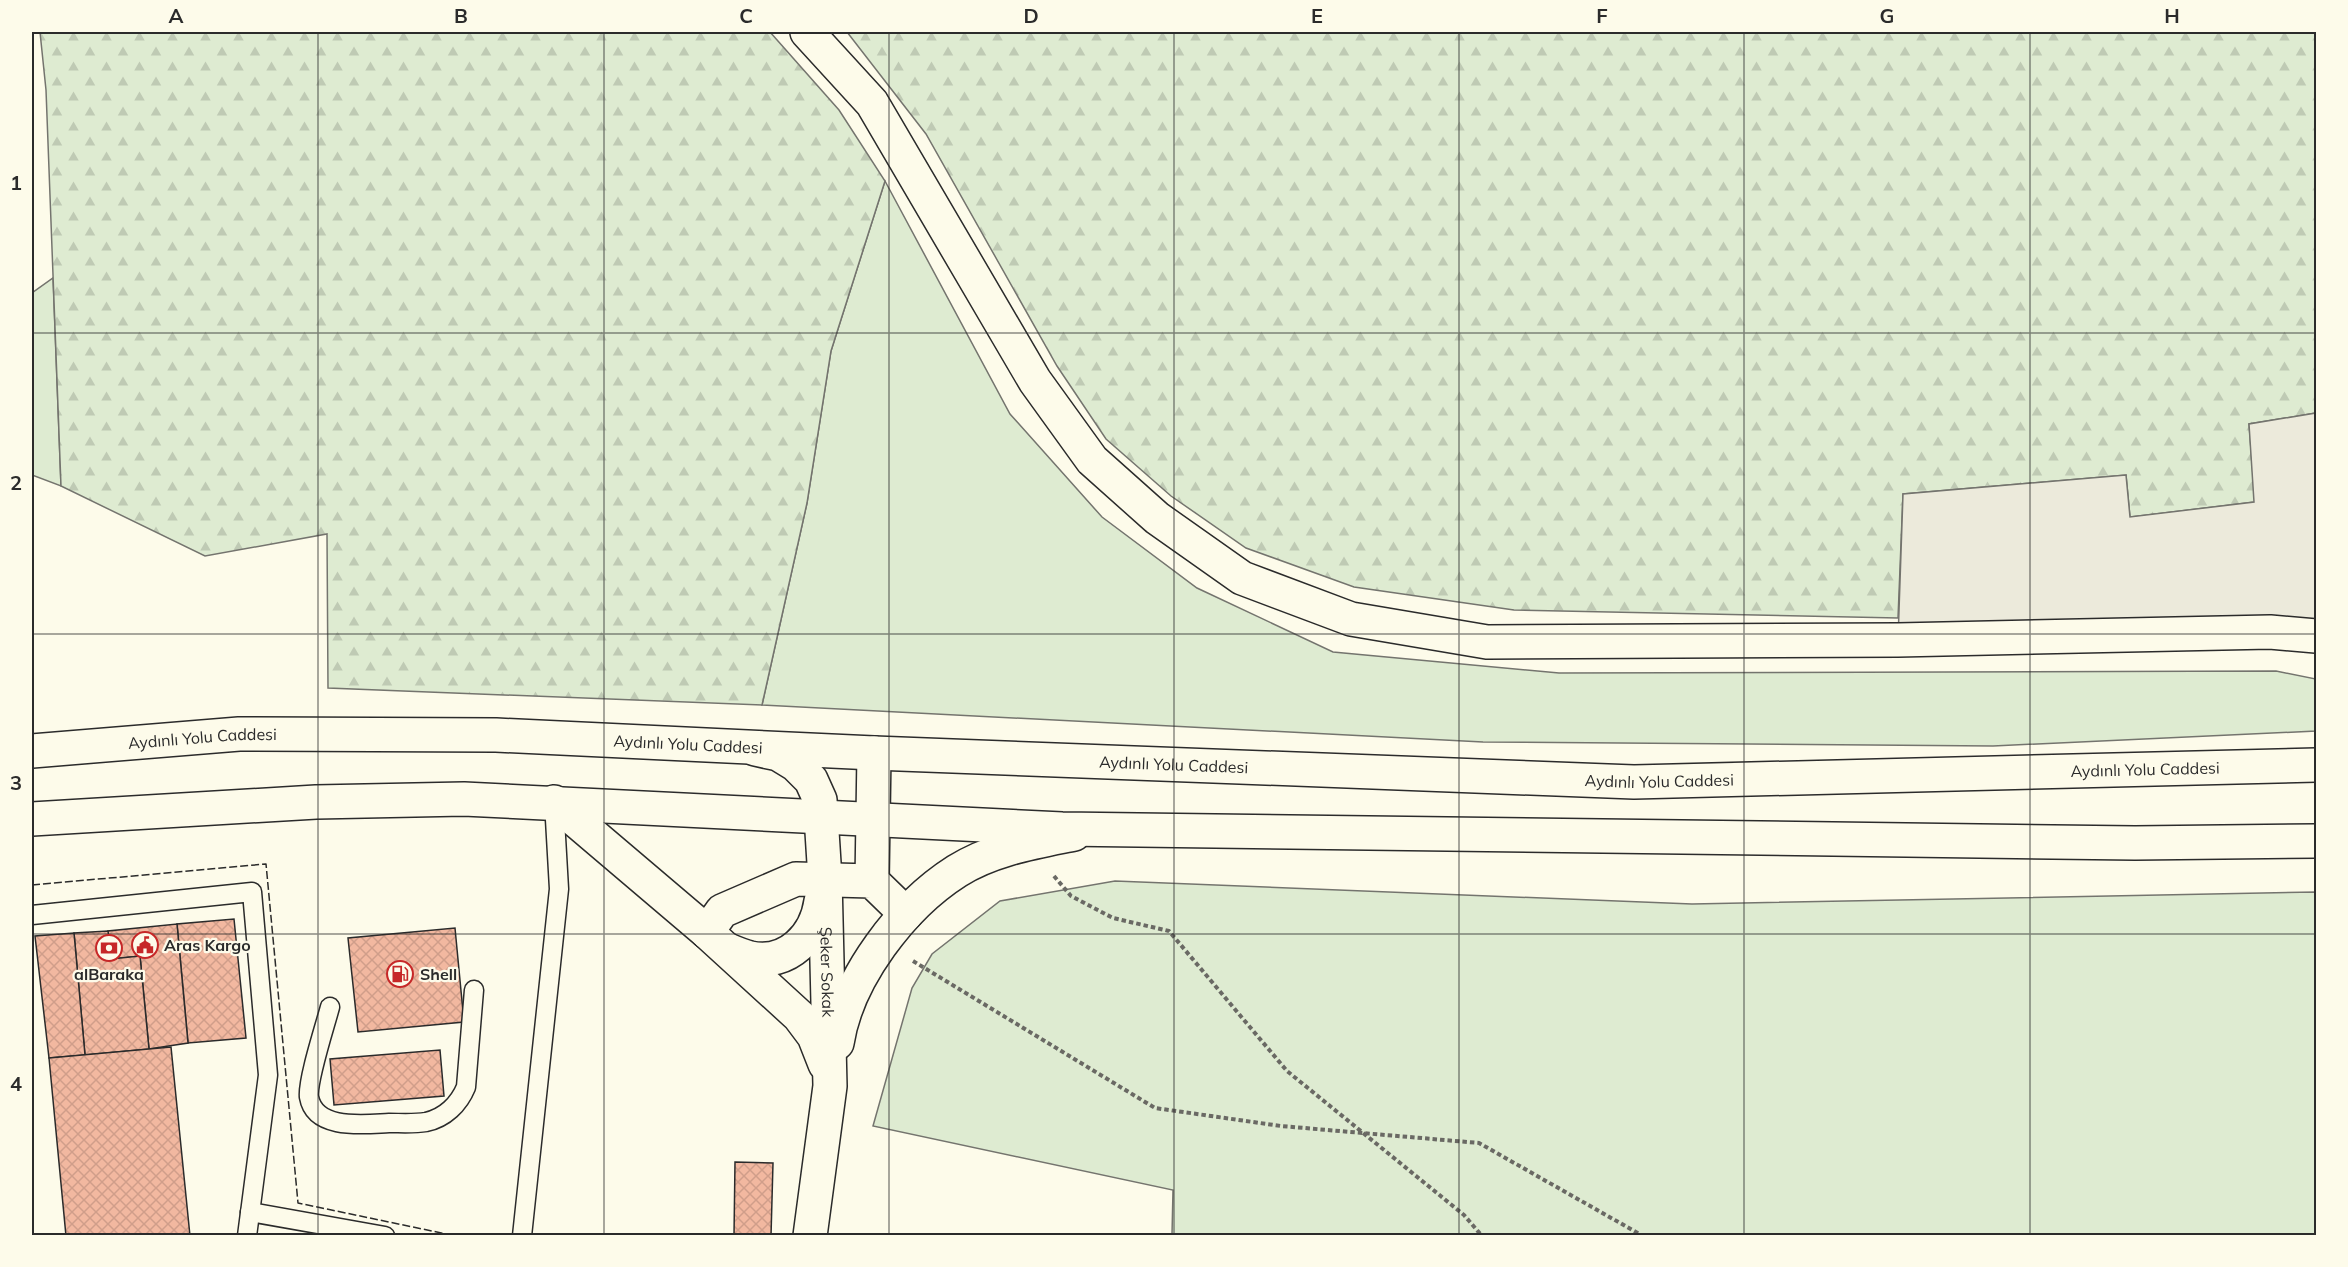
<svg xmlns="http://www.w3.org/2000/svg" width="2348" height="1267" font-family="Mulish,sans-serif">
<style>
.grass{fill:#deebd1;stroke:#74746e;stroke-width:1.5}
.forest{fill:url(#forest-firs);stroke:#74746e;stroke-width:1.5}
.parking{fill:#eceadb;stroke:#74746e;stroke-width:1.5}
.building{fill:url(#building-cross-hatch);stroke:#2b2b2b;stroke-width:1.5}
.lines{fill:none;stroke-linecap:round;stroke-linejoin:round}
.lane-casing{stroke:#2b2b2b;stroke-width:21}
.street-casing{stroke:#2b2b2b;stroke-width:36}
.secondary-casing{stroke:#2b2b2b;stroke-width:36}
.primary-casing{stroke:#2b2b2b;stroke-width:36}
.path{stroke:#6a6964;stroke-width:4;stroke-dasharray:4.5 3;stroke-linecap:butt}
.lane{stroke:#fdfbea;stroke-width:18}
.street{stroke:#fdfbea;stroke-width:33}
.secondary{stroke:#fdfbea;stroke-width:33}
.primary{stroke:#fdfbea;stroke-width:33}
.fence{stroke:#2b2b2b;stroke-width:1.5;stroke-dasharray:8 3;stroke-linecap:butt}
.grid{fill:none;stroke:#2b2b2b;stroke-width:1.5;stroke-opacity:0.55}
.labels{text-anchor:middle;stroke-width:4.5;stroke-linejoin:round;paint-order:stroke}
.street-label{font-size:16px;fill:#2b2b2b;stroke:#fdfbea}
.poi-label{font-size:16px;font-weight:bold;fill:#2b2b2b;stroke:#fdfbea;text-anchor:start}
.neatline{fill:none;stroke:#2b2b2b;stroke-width:2}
.grid-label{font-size:20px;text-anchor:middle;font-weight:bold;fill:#2b2b2b}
</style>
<defs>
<pattern id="forest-firs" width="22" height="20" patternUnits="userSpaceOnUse" patternTransform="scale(1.5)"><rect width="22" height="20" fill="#deebd1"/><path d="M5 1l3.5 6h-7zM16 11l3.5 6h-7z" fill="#bfcab4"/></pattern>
<pattern id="building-cross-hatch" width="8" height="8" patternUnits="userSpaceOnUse" patternTransform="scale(1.5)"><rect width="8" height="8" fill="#f2b8a0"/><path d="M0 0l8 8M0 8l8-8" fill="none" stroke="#d09e8a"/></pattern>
</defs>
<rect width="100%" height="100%" fill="#fdfbea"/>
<g class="grass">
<polygon points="885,181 1010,414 1102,517 1197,588 1333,652 1559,673 2276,671 2316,679 2316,731 1993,746 1483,742 762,705 807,503 831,351"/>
<polygon points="53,278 61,486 32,475 32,293"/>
<polygon points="1115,881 1692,904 2316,892 2316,1235 1172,1235 1173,1190 873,1126 912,988 932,954 1000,901"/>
</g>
<g class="forest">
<polygon points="40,32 770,32 839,110 885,181 831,351 807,503 762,705 328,688 327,534 205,556 61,486 46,90"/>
<polygon points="847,32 2316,32 2316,413 2249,424 2255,502 2130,517 2126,475 1903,494 1898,618 1514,610 1354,587 1246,548 1171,496 1106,439 1057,366 926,134"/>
</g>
<polygon class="parking" points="2316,413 2316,636 1898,640 1903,494 2126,475 2130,517 2254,502 2249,424"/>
<g class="building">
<polygon points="234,919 246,1038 188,1043 177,924"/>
<polygon points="177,924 188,1043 149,1049 140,956 111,959 108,931"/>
<polygon points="455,928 464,1022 358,1032 348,938"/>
<polygon points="108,931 111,959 140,956 149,1049 85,1055 74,933"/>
<polygon points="74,933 85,1055 49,1058 35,936"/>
<polygon points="171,1047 190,1236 66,1236 49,1058"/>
<polygon points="440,1050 444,1096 334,1105 330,1059"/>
<polygon points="735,1162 773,1163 771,1236 734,1236"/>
</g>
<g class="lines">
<defs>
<g id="lane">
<polyline points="32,915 252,892 268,1075 247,1236"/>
<path d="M 330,1007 C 325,1026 307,1081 309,1097 C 315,1131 365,1124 389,1123 C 401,1123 414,1124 426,1122 C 445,1118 459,1104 466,1087 L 474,990"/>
<polyline points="250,1212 385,1236"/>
<polyline points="522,1236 559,889 554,802"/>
</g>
<g id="street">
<polyline points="807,32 872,103 1035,381 1092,460 1157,518 1242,578 1351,619 1487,642 1898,640 2270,632 2316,636"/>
<polyline points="872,881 874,753"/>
<polyline points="707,932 722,911 796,879 872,881 906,914"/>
</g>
<g id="secondary">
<path id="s1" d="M 755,749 L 778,754 L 796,765 L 811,780 L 820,800 L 825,879 L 830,1086 L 810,1236"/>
<polyline points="554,802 707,932 799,1016 814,1036 825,1064"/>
<path d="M 728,950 C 735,953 742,956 750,958 C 788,966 816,936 821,901"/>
<path d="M 837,1043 C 847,978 902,906 957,871 C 992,849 1035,842 1074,834"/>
</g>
<g id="primary">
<path id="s2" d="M 32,751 L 239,734 L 496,735 L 874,753 L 1634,782 L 2316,765"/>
<polyline points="32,819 316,802 464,799 1062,829 2135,843 2316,841"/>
</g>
</defs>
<use href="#lane" class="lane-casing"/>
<use href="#street" class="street-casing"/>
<use href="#secondary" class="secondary-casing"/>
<use href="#primary" class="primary-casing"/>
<g class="path">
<polyline points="1054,876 1071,896 1113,918 1169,931 1287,1071 1464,1215 1482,1236"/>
<polyline points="913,961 1155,1108 1281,1126 1479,1143 1643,1236"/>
</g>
<use href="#lane" class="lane"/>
<use href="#street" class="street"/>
<use href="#secondary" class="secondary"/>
<use href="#primary" class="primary"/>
<polyline class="fence" points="32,885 266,864 298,1203 456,1236"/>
</g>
<path class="grid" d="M 318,32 L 318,1236M 604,32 L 604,1236M 889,32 L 889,1236M 1174,32 L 1174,1236M 1459,32 L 1459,1236M 1744,32 L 1744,1236M 2030,32 L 2030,1236M 32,333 L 2316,333M 32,634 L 2316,634M 32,934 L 2316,934"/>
<defs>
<symbol id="civic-ring" viewBox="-11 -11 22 22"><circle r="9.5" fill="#fdfbea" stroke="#c62828" stroke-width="1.5"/><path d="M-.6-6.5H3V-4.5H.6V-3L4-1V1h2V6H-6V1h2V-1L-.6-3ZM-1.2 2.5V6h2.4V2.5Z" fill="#c62828"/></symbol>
<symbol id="bank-ring" viewBox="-11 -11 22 22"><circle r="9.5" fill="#fdfbea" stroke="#c62828" stroke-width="1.5"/><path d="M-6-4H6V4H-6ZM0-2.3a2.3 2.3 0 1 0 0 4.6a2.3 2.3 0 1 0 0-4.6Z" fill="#c62828"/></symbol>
<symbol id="fuel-ring" viewBox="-11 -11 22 22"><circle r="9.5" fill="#fdfbea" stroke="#c62828" stroke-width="1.5"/><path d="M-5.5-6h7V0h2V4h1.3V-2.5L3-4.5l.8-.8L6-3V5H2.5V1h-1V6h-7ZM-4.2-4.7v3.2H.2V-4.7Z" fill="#c62828"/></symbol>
</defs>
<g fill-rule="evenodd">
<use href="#civic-ring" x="130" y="930" width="30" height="30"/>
<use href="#bank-ring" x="94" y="933" width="30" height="30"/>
<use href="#fuel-ring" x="385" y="959" width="30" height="30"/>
</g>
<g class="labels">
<g class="street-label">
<text dy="6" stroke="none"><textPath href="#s2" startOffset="171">Aydınlı Yolu Caddesi</textPath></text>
<text dy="6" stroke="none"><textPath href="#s2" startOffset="657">Aydınlı Yolu Caddesi</textPath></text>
<text dy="6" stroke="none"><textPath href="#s2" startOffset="1143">Aydınlı Yolu Caddesi</textPath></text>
<text dy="6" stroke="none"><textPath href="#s2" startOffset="2115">Aydınlı Yolu Caddesi</textPath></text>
<text dy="6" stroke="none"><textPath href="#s2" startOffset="1629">Aydınlı Yolu Caddesi</textPath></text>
<text dy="6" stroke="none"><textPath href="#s1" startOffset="260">Şeker Sokak</textPath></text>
</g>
<g class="poi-label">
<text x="164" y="951">Aras Kargo</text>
<text x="109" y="980" text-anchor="middle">alBaraka</text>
<text x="420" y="980">Shell</text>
</g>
</g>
<rect width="2348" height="1267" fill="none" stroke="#fdfbea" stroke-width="66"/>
<rect x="33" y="33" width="2282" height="1201" class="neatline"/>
<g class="grid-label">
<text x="176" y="23">A</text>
<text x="461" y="23">B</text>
<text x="746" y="23">C</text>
<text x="1031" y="23">D</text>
<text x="1317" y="23">E</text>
<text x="1602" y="23">F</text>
<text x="1887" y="23">G</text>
<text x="2172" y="23">H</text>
<text x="16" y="190">1</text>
<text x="16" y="490">2</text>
<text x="16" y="790">3</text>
<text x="16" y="1091">4</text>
</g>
</svg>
